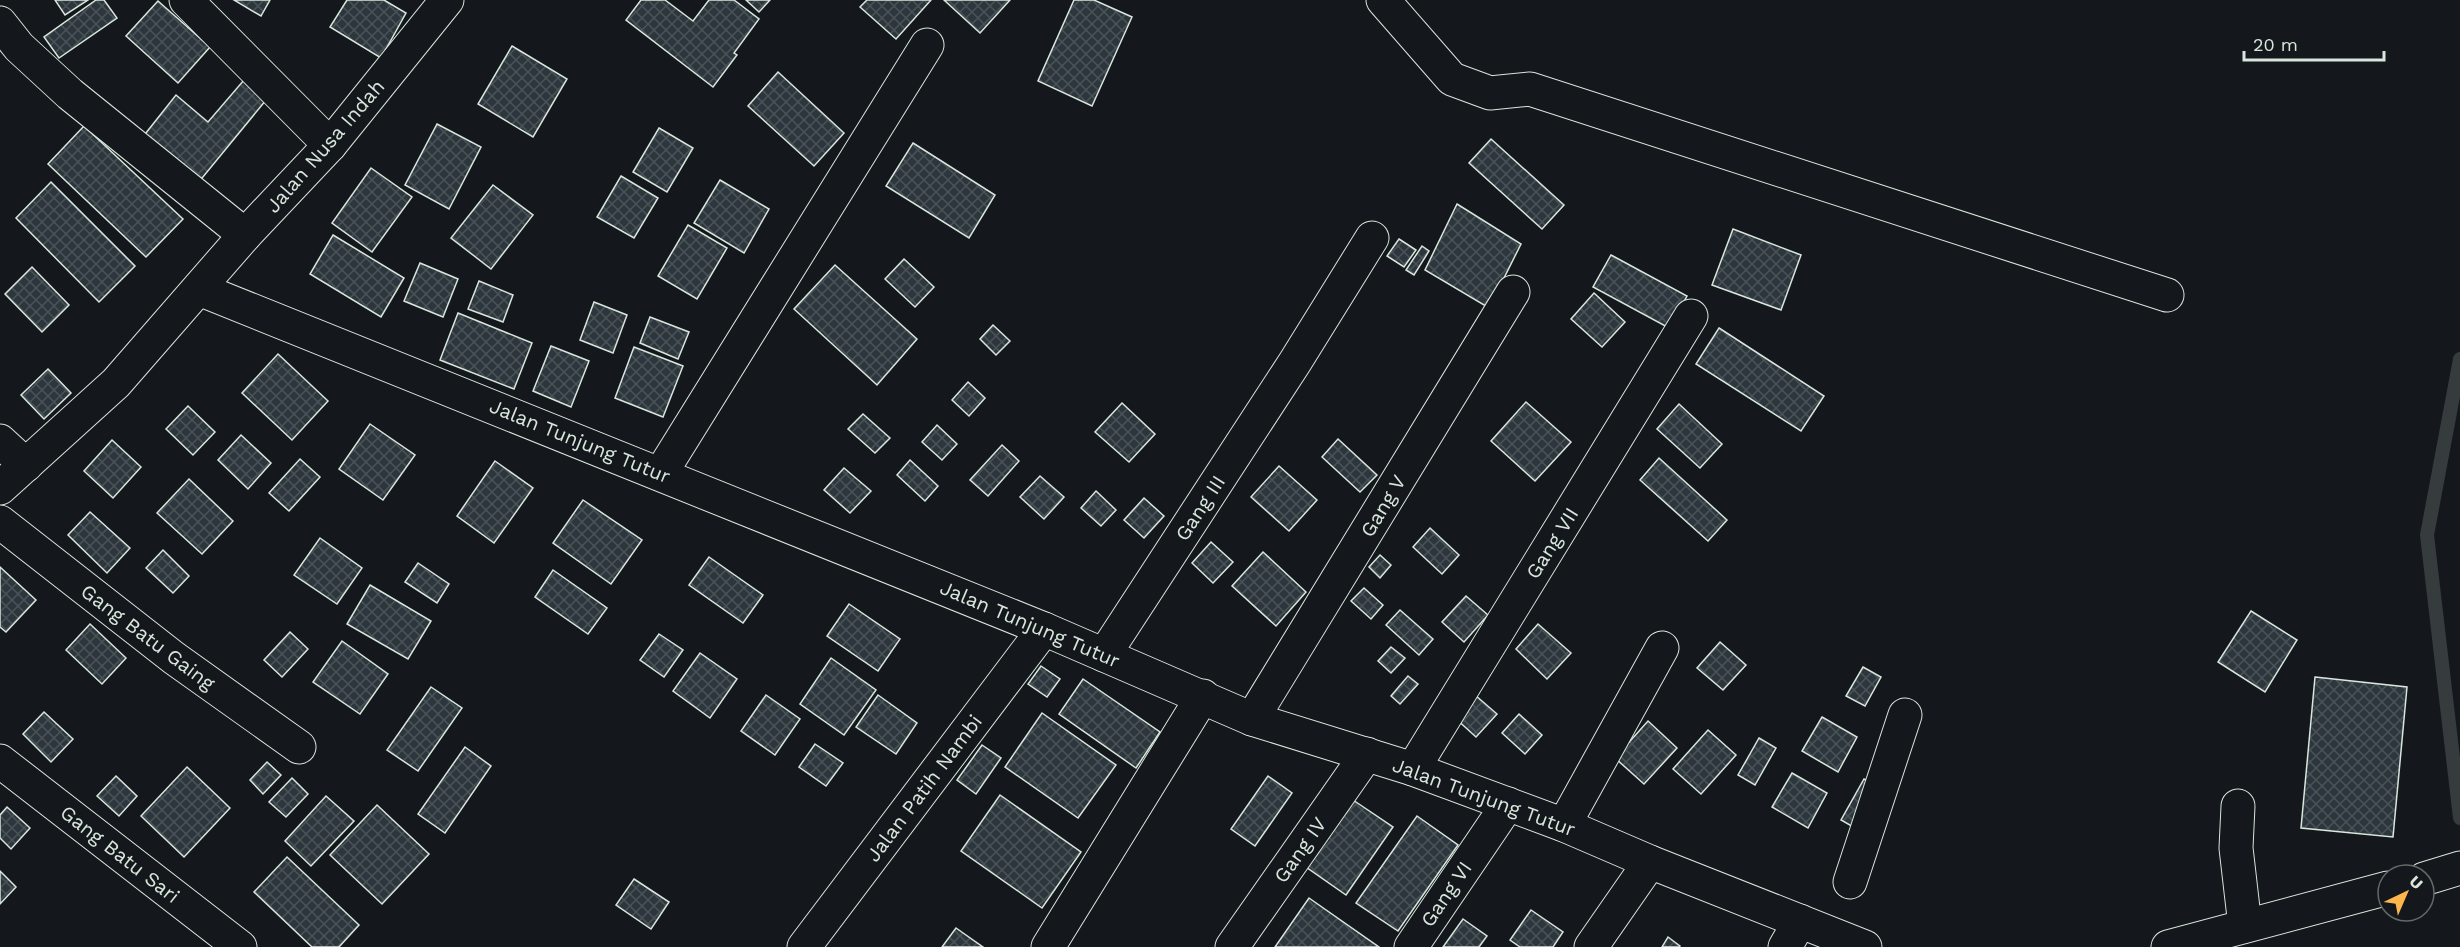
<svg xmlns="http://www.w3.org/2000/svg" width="2460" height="947" font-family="'Work Sans',sans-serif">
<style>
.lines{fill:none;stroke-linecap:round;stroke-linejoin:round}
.stream{stroke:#363b3e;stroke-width:14}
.building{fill:url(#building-cross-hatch);stroke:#d8e6dc;stroke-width:1.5}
.minor-casing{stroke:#d8e6dc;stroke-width:35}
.minor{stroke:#14181c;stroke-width:33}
.labels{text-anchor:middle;stroke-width:4.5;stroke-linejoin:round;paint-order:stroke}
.street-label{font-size:20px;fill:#d8e6dc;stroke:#14181c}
</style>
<defs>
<pattern id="building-cross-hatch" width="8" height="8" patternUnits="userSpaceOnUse" patternTransform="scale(1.5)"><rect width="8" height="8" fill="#2c363c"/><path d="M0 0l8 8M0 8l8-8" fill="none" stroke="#4a5358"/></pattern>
</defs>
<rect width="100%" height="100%" fill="#14181c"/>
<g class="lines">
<polyline class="stream" points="2460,359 2427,535 2460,818"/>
</g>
<g class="building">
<polygon points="55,0 88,0 65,15"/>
<polygon points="96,0 104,0 117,18 59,58 44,37"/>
<polygon points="234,0 270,0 261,16"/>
<polygon points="347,0 384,0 406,13 381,58 330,27"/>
<polygon points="641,0 665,0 693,21 709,0 734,0 759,19 734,53 737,55 713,87 626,20"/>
<polygon points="746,0 770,0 759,12"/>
<polygon points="867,0 931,0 896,39 860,7"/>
<polygon points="944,0 1010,0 980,33"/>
<polygon points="1074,0 1094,0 1132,17 1092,106 1038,81"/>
<polygon points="158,1 210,47 178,83 126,36"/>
<polygon points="512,46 567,79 533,137 478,104"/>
<polygon points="778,72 844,133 814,166 748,106"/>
<polygon points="244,80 266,100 198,183 142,138 176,95 208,122"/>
<polygon points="437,124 481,147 449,209 405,185"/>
<polygon points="84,126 183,219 146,257 48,164"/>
<polygon points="659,128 693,148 667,192 633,172"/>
<polygon points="1491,139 1564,205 1542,229 1469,163"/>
<polygon points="913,143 995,195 969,238 886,186"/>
<polygon points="371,168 412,197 372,252 332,223"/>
<polygon points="621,176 658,198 634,238 597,217"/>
<polygon points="720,180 769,209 744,253 694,223"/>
<polygon points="51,182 135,266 99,302 16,218"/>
<polygon points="493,185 533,215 491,269 451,238"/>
<polygon points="1457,204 1521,244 1489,308 1425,270"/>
<polygon points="688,225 727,248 697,299 658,276"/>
<polygon points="1733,229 1801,255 1781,310 1712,285"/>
<polygon points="333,235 404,278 381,317 310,274"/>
<polygon points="1399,239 1416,250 1404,267 1387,256"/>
<polygon points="1422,246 1429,251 1414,275 1406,270"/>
<polygon points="1611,255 1687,296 1669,328 1593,287"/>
<polygon points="904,259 934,287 915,307 885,279"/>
<polygon points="420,263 458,279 443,317 404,301"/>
<polygon points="835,265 917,339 877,385 794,309"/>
<polygon points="32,267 69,305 42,332 5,294"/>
<polygon points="479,281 513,295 503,322 468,309"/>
<polygon points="1594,293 1625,322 1602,347 1571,319"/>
<polygon points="594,302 627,315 613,353 580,340"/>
<polygon points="458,313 532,343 514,389 440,360"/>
<polygon points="650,317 689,332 678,359 640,343"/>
<polygon points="993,325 1010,341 996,355 980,339"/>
<polygon points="1719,328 1824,396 1801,431 1696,364"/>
<polygon points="551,346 589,361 571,407 533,391"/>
<polygon points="634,347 683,366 663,417 615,398"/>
<polygon points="278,354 328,401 292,440 242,393"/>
<polygon points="48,369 71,393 44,419 21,395"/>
<polygon points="968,382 985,398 969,416 952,400"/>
<polygon points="1526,402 1571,442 1535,481 1491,441"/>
<polygon points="1122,403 1155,434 1129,462 1095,432"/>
<polygon points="1679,404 1722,444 1700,468 1657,429"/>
<polygon points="188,406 215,432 193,455 166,429"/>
<polygon points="863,414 890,438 875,453 848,429"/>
<polygon points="370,424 415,455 383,500 339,469"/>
<polygon points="937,425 957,444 942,460 922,442"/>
<polygon points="241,435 271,463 248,489 218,460"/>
<polygon points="1338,439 1377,475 1360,492 1322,457"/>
<polygon points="112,440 141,467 113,498 84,471"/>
<polygon points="1002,445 1019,461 988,496 970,480"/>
<polygon points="1659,458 1727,520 1708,541 1640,480"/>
<polygon points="300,459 320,477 289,511 269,493"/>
<polygon points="910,460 938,486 925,501 897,475"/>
<polygon points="495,461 533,488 494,543 457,516"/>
<polygon points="1279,466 1317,500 1289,531 1251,497"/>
<polygon points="844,468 871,491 850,513 824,490"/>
<polygon points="1040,476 1064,497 1044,519 1020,497"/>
<polygon points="189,479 233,521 202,554 157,513"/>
<polygon points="1096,491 1116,510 1101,526 1081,508"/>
<polygon points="1144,498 1164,516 1144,538 1124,520"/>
<polygon points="583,500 642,540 611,584 553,543"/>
<polygon points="90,512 130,548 107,573 68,535"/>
<polygon points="1430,528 1459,555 1442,574 1413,547"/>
<polygon points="320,538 362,568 337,604 294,575"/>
<polygon points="1211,542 1233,562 1213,583 1192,563"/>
<polygon points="163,550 189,576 173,593 146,568"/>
<polygon points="1263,552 1306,592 1276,626 1232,586"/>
<polygon points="1380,555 1391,565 1380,578 1369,567"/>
<polygon points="709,557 763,595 743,623 689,585"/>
<polygon points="418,563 449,584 437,603 405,582"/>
<polygon points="0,567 36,600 6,632 0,627"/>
<polygon points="553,570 607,608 588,634 535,597"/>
<polygon points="370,585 431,621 408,659 347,624"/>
<polygon points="1364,588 1383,605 1371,619 1351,601"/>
<polygon points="1466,596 1488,615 1464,642 1442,622"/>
<polygon points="849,604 900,639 878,671 827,636"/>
<polygon points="1400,610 1433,639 1419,655 1386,625"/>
<polygon points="2251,611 2297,640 2265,692 2218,662"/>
<polygon points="90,624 126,658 102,684 66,650"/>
<polygon points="1538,624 1571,653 1547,679 1516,649"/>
<polygon points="290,632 308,649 282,677 264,660"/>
<polygon points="659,634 683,650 664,677 640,660"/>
<polygon points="342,641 388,674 360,714 313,682"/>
<polygon points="1720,642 1746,665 1723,690 1697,668"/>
<polygon points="1391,647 1405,658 1391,673 1378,661"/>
<polygon points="700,653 737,679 710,718 673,691"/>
<polygon points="831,658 876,690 844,735 800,704"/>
<polygon points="1041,666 1060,679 1047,697 1028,684"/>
<polygon points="1863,667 1881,677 1865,706 1846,696"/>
<polygon points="1408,676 1418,684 1400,704 1391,696"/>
<polygon points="2315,677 2407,687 2393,837 2301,828"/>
<polygon points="1083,679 1160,732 1136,768 1059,714"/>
<polygon points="431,687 462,708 418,771 387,750"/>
<polygon points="766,695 800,719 775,755 741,731"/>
<polygon points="878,695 917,723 896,754 856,727"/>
<polygon points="1475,695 1497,714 1476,737 1454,717"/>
<polygon points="44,712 73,739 51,762 23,734"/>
<polygon points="1042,713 1116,765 1078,818 1005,767"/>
<polygon points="1519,714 1542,735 1525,754 1502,733"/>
<polygon points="1822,717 1857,737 1838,772 1802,751"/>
<polygon points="1648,721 1677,748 1644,784 1615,758"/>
<polygon points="1708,730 1736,755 1701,794 1673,769"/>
<polygon points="1759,738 1776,748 1755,785 1738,775"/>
<polygon points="815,744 843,763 826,786 799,767"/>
<polygon points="982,745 1001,758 976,794 957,780"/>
<polygon points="465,747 491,766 445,833 418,814"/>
<polygon points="267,762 281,775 263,794 250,780"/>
<polygon points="187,767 230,808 184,857 141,816"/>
<polygon points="1792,773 1827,793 1808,828 1772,807"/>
<polygon points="116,776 137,796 119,816 97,796"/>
<polygon points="1268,776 1292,793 1255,846 1231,829"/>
<polygon points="292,778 308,794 286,817 269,802"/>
<polygon points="1864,779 1892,795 1869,836 1841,820"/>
<polygon points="1000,795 1081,852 1042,908 961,851"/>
<polygon points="326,796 354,821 311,866 285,841"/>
<polygon points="1353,800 1393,827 1346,895 1306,867"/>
<polygon points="377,805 429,854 382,904 330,855"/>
<polygon points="7,807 30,828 11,849 0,838 0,815"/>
<polygon points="1417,816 1458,845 1398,931 1356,903"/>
<polygon points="287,857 359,925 339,947 312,947 254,892"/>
<polygon points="0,871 16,887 0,904"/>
<polygon points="634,879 669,902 651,929 616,905"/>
<polygon points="1309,898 1379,947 1275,947"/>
<polygon points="1531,910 1563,932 1553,947 1520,947 1510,940"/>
<polygon points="1463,919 1487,936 1479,947 1443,947"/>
<polygon points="956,928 983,947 942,947"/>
<polygon points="1668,937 1680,946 1679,947 1662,947"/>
</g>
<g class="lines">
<defs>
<g id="minor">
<polyline points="186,0 330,145"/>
<polyline points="1383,0 1452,79 1490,93 1530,89 2167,295"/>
<polyline points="0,23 19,47 70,94 245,235"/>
<polyline points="199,289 1044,629 1252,719 1413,769 1564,825 1650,862 1865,947"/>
<polyline points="0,441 26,465"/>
<polyline points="661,473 927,45"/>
<polyline points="0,488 116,383 245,235 330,145 447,0"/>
<polyline points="0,522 174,658 299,747"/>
<polyline points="1104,655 1295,362 1372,238"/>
<polyline points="1252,719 1513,292"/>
<polyline points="0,761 240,947"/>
<polyline points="1413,769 1691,316"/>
<polyline points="2238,806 2236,848 2245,926"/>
<polyline points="1564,825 1662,648"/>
<polyline points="2424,879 2460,868"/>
<polyline points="1850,882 1905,715"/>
<polyline points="804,947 1044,629"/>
<polyline points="1048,947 1203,696"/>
<polyline points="1232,947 1367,754"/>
<polyline points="1411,947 1508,804"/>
<polyline points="1591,947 1650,862"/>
<polyline points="1785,947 1800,921"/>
<polyline points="2168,947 2388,888"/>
</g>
</defs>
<use href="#minor" class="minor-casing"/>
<use href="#minor" class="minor"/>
</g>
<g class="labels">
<g class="street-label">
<text transform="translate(325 146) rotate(-49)" y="7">Jalan Nusa Indah</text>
<text transform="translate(580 441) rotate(22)" y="7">Jalan Tunjung Tutur</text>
<text transform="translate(1383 506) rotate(-59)" y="7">Gang V</text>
<text transform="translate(1200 508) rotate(-57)" y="7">Gang III</text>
<text transform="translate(1552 543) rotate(-58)" y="7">Gang VII</text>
<text transform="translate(1030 624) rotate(23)" y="7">Jalan Tunjung Tutur</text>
<text transform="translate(148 637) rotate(37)" y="7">Gang Batu Gaing</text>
<text transform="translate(924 788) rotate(-53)" y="7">Jalan Patih Nambi</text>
<text transform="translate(1484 797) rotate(20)" y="7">Jalan Tunjung Tutur</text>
<text transform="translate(1300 850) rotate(-55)" y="7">Gang IV</text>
<text transform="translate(120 854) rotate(38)" y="7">Gang Batu Sari</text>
<text transform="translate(1446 894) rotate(-56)" y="7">Gang VI</text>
</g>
</g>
<g transform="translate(2406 893) rotate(44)"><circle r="28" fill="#14181c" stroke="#626a69" stroke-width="1.5"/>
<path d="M0-4.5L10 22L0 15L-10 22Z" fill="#ffb74d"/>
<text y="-9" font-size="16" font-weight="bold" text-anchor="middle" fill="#d8e6dc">U</text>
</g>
<path d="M2244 51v9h140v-9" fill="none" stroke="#d8e6dc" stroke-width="3"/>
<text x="2253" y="51" font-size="18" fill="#d8e6dc" stroke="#14181c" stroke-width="4.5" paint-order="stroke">20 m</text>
</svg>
